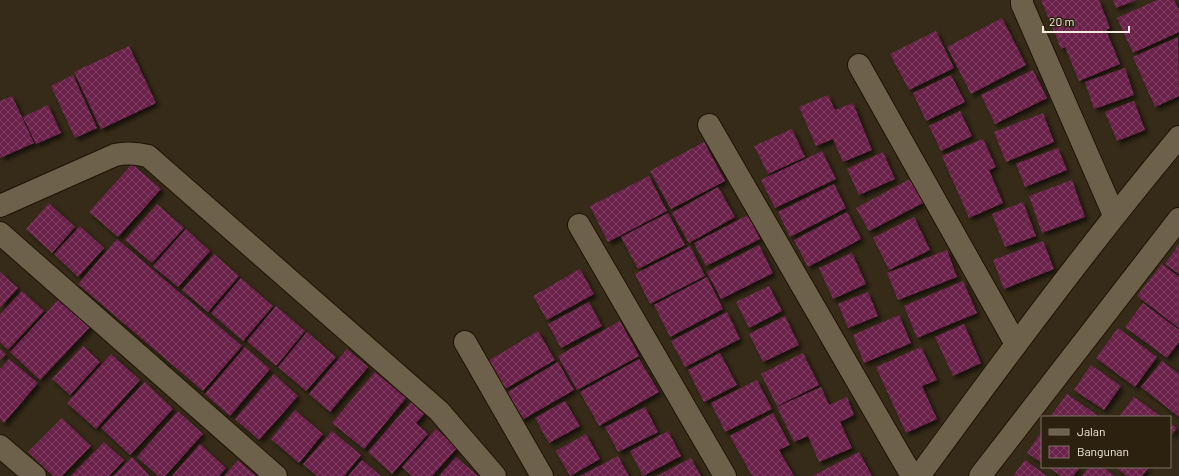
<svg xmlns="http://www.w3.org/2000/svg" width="1179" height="476" font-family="Barlow,sans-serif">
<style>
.building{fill:url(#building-cross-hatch);filter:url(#shadow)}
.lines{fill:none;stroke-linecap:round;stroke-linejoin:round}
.minor-casing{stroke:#1d1302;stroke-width:24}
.minor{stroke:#6d614c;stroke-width:22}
</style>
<defs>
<pattern id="building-cross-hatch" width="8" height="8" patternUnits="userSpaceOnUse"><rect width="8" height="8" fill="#6a214b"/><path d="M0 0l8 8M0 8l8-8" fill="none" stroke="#804164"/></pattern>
<filter id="shadow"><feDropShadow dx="3.5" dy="3.5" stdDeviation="2" flood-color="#0009"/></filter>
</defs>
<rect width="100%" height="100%" fill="#362b18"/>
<g class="building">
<polygon points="1041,0 1099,0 1110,28 1106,30 1120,64 1079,81 1065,47 1061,49"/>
<polygon points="1113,0 1136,0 1116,8"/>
<polygon points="1157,0 1174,0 1179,10 1179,32 1133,53 1117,18"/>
<polygon points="1002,18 1026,65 971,94 947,47"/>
<polygon points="936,31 954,68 909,90 890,54"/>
<polygon points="1178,37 1179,96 1155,107 1133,57"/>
<polygon points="129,46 156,103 101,129 74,72"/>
<polygon points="1125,68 1134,95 1094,109 1085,82"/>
<polygon points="1033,70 1047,98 995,124 981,95"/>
<polygon points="73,75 97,128 75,138 51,86"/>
<polygon points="951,75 965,102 926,121 913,93"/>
<polygon points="828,95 835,110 853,103 872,150 843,162 833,139 816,146 799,107"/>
<polygon points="12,96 34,143 0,158 0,101"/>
<polygon points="1134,101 1145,130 1117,141 1105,112"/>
<polygon points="48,105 61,133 36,144 23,117"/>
<polygon points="960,111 972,136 941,151 929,126"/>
<polygon points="1043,113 1054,142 1006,162 994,132"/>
<polygon points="792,129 805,157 768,174 754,146"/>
<polygon points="983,139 996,167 989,170 1003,203 969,218 942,156"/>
<polygon points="704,142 725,181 671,209 650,171"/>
<polygon points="1058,148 1067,170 1025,187 1016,164"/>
<polygon points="822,151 836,179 775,208 761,180"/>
<polygon points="883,152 895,179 859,195 847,169"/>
<polygon points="132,164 161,189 118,237 89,212"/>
<polygon points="649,176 667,211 608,242 590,206"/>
<polygon points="910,179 923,203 869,231 856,208"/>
<polygon points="1072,180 1085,217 1042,233 1029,196"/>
<polygon points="834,184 846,208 790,237 778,212"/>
<polygon points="718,187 735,217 689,243 672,213"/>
<polygon points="1023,202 1036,236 1005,247 992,214"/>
<polygon points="49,203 75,227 52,253 26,229"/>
<polygon points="157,204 184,228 152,263 125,240"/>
<polygon points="847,212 861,239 808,267 794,240"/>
<polygon points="668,213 685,245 638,269 621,237"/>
<polygon points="748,215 760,239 706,266 694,243"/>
<polygon points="914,217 930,250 889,270 873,238"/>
<polygon points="80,226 104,248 78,277 54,254"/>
<polygon points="186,229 210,251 178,287 153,266"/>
<polygon points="117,239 242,346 203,391 78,284"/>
<polygon points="1043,241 1054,269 1004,289 993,260"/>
<polygon points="1179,244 1179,274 1165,264"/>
<polygon points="759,245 773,273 721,299 707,272"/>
<polygon points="690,246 705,276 650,304 635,274"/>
<polygon points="947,250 957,277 898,300 887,273"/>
<polygon points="852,253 866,284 833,299 819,268"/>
<polygon points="214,254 239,276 208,312 182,290"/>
<polygon points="1162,264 1179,277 1179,328 1137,296"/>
<polygon points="580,269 594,294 547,320 533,296"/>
<polygon points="0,272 18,288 0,308"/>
<polygon points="707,277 723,309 670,337 654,305"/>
<polygon points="241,278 273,306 243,341 211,313"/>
<polygon points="963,281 977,313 917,338 904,306"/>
<polygon points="769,286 782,311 749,328 736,302"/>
<polygon points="22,291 44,311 8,350 0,342 0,314"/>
<polygon points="868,292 878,316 848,328 838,304"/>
<polygon points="61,297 92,325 40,380 10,352"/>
<polygon points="589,302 602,326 561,348 548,324"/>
<polygon points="1143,303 1179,330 1179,342 1167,358 1125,327"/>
<polygon points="276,306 305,331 276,366 247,341"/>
<polygon points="727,312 740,339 685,367 671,341"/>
<polygon points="899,315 911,343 864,363 853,335"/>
<polygon points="785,316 799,345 763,362 749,334"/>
<polygon points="620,321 639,356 577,390 558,356"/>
<polygon points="964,324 981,363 953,376 935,337"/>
<polygon points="1118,328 1157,357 1135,387 1096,358"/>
<polygon points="538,331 555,360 505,389 488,361"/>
<polygon points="307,332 336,357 306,391 278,367"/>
<polygon points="83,346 100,362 70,395 52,379"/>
<polygon points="245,347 270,369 230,416 205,394"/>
<polygon points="921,347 937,380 922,386 937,419 906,433 876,367"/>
<polygon points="0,349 6,354 0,360"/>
<polygon points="347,349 368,367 330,412 309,394"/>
<polygon points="720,353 737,385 704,402 688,370"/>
<polygon points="803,353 819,385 777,406 761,374"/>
<polygon points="111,354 140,380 96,429 67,403"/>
<polygon points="9,359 38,383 4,423 0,419 0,369"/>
<polygon points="639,359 659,392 599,426 580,392"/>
<polygon points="1162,361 1179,374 1179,417 1141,387"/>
<polygon points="558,362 574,390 522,420 506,393"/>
<polygon points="1091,365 1121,386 1104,410 1074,390"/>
<polygon points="375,372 406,398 364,449 332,423"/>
<polygon points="274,374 298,396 259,440 235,419"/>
<polygon points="757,380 772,409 725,432 711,403"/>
<polygon points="145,382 173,409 130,455 101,428"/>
<polygon points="821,387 829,405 847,397 854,415 840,422 852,448 819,462 808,436 794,442 777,407"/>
<polygon points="1067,394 1097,415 1095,417 1050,417"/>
<polygon points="1134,397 1162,417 1119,417"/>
<polygon points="412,401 425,413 416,423 428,434 392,474 368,452"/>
<polygon points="565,401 580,426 549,443 535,418"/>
<polygon points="645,407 658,432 618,452 605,427"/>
<polygon points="295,410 323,434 299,463 271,439"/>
<polygon points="178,411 203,434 165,476 158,476 137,457"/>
<polygon points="773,413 790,445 779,450 794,476 752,476 730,436"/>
<polygon points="62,418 91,446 62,476 53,476 28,452"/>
<polygon points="1170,423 1177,428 1170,437"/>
<polygon points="436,429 457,448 432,476 412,476 402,467"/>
<polygon points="332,431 361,455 344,476 317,476 303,464"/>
<polygon points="668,431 681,456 643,476 630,451"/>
<polygon points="1042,431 1042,463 1027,453"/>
<polygon points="586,434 600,459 570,476 556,451"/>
<polygon points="104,442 124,460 109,476 71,476"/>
<polygon points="200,444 226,468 219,476 172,476"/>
<polygon points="859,452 872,476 812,476"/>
<polygon points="618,456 629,476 580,476"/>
<polygon points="132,457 150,476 113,476"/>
<polygon points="456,457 478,476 439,476"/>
<polygon points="691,458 701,476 657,476"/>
<polygon points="238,460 256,476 224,476"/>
<polygon points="362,460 381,476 348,476"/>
<polygon points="1025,460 1047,476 1013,476"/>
<polygon points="1048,467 1080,467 1073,476 1061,476"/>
<polygon points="1089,467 1103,467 1115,476 1082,476"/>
<polygon points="1115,467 1149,467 1142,476 1127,476"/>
</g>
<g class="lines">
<defs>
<g id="minor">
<polyline points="1022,0 1022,4 1114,215"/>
<polyline points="859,65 1016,344"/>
<polyline points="709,125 912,476"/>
<path d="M 0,206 L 115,155 C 127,152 136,153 148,156 L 439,411 L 495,476"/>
<polyline points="579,225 725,476"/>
<polyline points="0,233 276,476"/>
<polyline points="465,342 542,476"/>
<polyline points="0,446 35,476"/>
<path d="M 919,476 C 1003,361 1088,246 1179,137"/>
<polyline points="980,476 1179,219"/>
</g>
</defs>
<use href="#minor" class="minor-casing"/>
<use href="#minor" class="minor"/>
</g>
<rect x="1041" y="416" width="130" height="52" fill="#2c210e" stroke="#7b7262"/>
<rect x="1049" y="429" width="20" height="6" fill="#6d614c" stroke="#7b7262"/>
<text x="1077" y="436" font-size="12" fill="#f2ebdf">Jalan</text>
<rect x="1049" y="446" width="20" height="12" fill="url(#building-cross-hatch)" stroke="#7b7262"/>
<text x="1077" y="456" font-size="12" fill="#f2ebdf">Bangunan</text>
<path d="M1043 26v6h86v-6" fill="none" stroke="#f2ebdf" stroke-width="2"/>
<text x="1049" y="26" font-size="12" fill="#f2ebdf" stroke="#2c210e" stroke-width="3" paint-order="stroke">20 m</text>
</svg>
